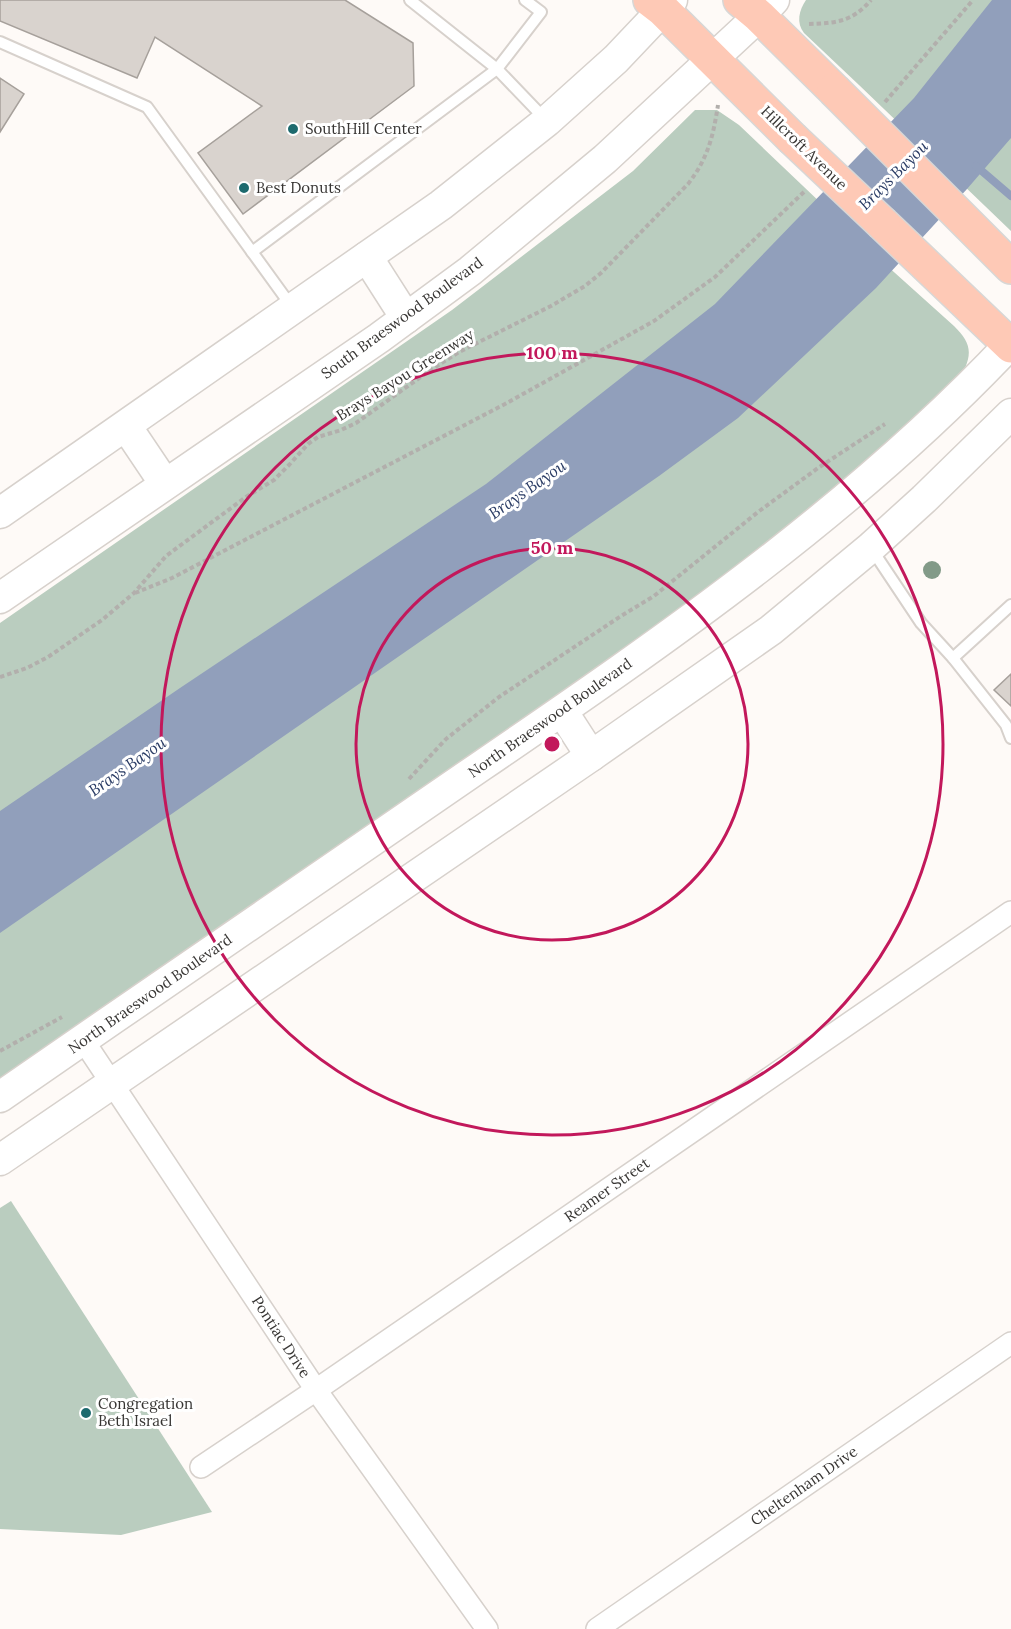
<svg xmlns="http://www.w3.org/2000/svg" width="1011" height="1629" font-family="Lora,serif">
<style>
.green{fill:#bacdbf}
.water{fill:#919fbb}
.lines{fill:none;stroke-linecap:round;stroke-linejoin:round}
.stream{stroke:#919fbb;stroke-width:8}
.building{fill:#d9d3ce;stroke:#a6a09b;stroke-width:1.5}
.service-casing{stroke:#d7d1cc;stroke-width:14}
.minor-casing{stroke:#d7d1cc;stroke-width:24}
.secondary-casing{stroke:#d7d1cc;stroke-width:33}
.primary-casing{stroke:#d7d7d6;stroke-width:36}
.path{stroke:#b2afac;stroke-width:4;stroke-dasharray:4.5 3;stroke-linecap:butt}
.service{stroke:#fff;stroke-width:10}
.minor{stroke:#fff;stroke-width:21}
.secondary{stroke:#fff;stroke-width:30}
.primary{stroke:#fec9b6;stroke-width:33}
.primary-bridge-casing{stroke:#d7d7d6;stroke-width:36;stroke-linecap:butt}
.primary-bridge{stroke:#fec9b6;stroke-width:33}
.tree{fill:#829a88}
.ring{fill:none;stroke:#c2185b;stroke-width:3}
.poi-dot{fill:#1d6a6e;stroke:#fff;stroke-width:2}
.labels{text-anchor:middle;stroke-width:6;stroke-linejoin:round;paint-order:stroke}
.poi-label{font-size:15px;fill:#373533;stroke:#fff;text-anchor:start}
.street-label{font-size:15px;fill:#373533;stroke:#fff}
.water-label{font-size:16px;font-style:italic;fill:#293b64;stroke:#fff}
.centre{fill:#c2185b;stroke:#fff;stroke-width:3}
.ring-label{font-size:18px;text-anchor:middle;font-weight:bold;fill:#c2185b;stroke:#fff;stroke-width:6;stroke-linejoin:round;paint-order:stroke}
</style>
<rect width="100%" height="100%" fill="#fefaf7"/>
<g class="green">
<path d="M 806,0 L 1011,0 L 1011,231 L 859,85 L 804,33 C 796,23 799,10 806,0 Z"/>
<path d="M 695,110 L 717,110 L 739,125 L 885,264 L 954,326 C 968,340 973,350 965,368 L 884,452 L 693,605 L 0,1083 L 0,623 L 452,310 L 633,171 Z"/>
<polygon points="11,1201 212,1512 121,1535 0,1529 0,1208"/>
</g>
<polygon class="water" points="992,0 1011,0 1011,138 967,189 876,288 738,418 659,476 0,933 0,811 180,688 486,484 715,304 914,98"/>
<g class="lines">
<polyline class="stream" points="976,166 1011,196"/>
</g>
<g class="building">
<polygon points="0,0 345,0 413,43 414,86 243,214 198,153 262,106 155,37 137,78 0,21"/>
<polygon points="0,78 24,94 0,132"/>
<polygon points="1011,674 1011,706 994,690"/>
</g>
<g class="lines">
<defs>
<g id="service">
<polyline points="410,0 497,69 545,119"/>
<polyline points="0,42 147,107 292,307"/>
<polyline points="252,252 497,69 541,12 525,0"/>
<polyline points="871,548 921,623 953,658 1011,605"/>
<polyline points="953,658 1006,725 1011,738"/>
</g>
<g id="minor">
<polyline points="83,1040 316,1390 487,1629"/>
<polyline points="201,1467 316,1390 1011,912"/>
<polyline points="597,1629 1011,1343"/>
</g>
<g id="secondary">
<polyline points="367,257 406,318"/>
<polyline points="126,426 165,484"/>
<polyline points="0,513 441,205 547,121 616,59 672,0"/>
<polyline points="0,598 379,338 470,271 605,159 759,16 774,0"/>
<polyline points="562,711 591,756"/>
<path d="M 0,1097 C 160,986 321,876 481,766 C 667,639 856,508 1011,343"/>
<polyline points="0,1160 591,756 771,630 870,548 924,499 1011,414"/>
</g>
<g id="primary">
<polyline points="650,0 663,10 792,138"/>
<polyline points="740,0 759,16 834,90"/>
<polyline points="906,162 1011,267"/>
<polyline points="883,224 1011,346"/>
</g>
</defs>
<use href="#service" class="service-casing"/>
<use href="#minor" class="minor-casing"/>
<use href="#secondary" class="secondary-casing"/>
<use href="#primary" class="primary-casing"/>
<g class="path">
<path d="M 809,24 C 836,23 852,22 871,0"/>
<polyline points="885,102 973,0"/>
<polyline points="135,593 172,578 505,404 654,321 715,277 806,190"/>
<path d="M 0,677 L 27,668 L 48,657 L 102,620 L 134,593 L 166,556 L 246,497 L 274,480 L 289,465 L 308,444 L 318,437 L 341,430 L 356,423 L 432,369 L 459,352 L 551,306 L 585,286 L 601,273 L 688,184 C 708,158 713,137 718,105"/>
<polyline points="409,779 446,739 499,697 621,616 654,596 758,512 818,468 885,424"/>
<polyline points="0,1051 62,1017"/>
</g>
<use href="#service" class="service"/>
<use href="#minor" class="minor"/>
<use href="#secondary" class="secondary"/>
<use href="#primary" class="primary"/>
<defs>
<g id="primary-bridge">
<polyline points="834,90 906,162"/>
<polyline points="792,138 883,224"/>
</g>
</defs>
<use href="#primary-bridge" class="primary-bridge-casing"/>
<use href="#primary-bridge" class="primary-bridge"/>
</g>
<circle class="tree" cx="932" cy="570" r="9"/>
<g class="ring">
<circle cx="552" cy="744" r="196"/>
<circle cx="552" cy="744" r="391"/>
</g>
<g class="poi-dot">
<circle cx="293" cy="129" r="6"/>
<circle cx="244" cy="188" r="6"/>
<circle cx="86" cy="1413" r="6"/>
</g>
<g class="labels">
<g class="poi-label">
<text x="305" y="134">SouthHill Center</text>
<text x="256" y="193">Best Donuts</text>
<text x="98" y="1409">Congregation<tspan x="98" dy="17">Beth Israel</tspan></text>
</g>
<g class="street-label">
<text transform="translate(804 148) rotate(44)" y="5">Hillcroft Avenue</text>
<text transform="translate(402 318) rotate(-36)" y="5">South Braeswood Boulevard</text>
<text transform="translate(405 375) rotate(-32)" y="5">Brays Bayou Greenway</text>
<text transform="translate(550 718) rotate(-35)" y="5">North Braeswood Boulevard</text>
<text transform="translate(150 994) rotate(-35)" y="5">North Braeswood Boulevard</text>
<text transform="translate(607 1190) rotate(-35)" y="5">Reamer Street</text>
<text transform="translate(281 1337) rotate(57)" y="5">Pontiac Drive</text>
<text transform="translate(804 1486) rotate(-35)" y="5">Cheltenham Drive</text>
</g>
<g class="water-label">
<text transform="translate(893 175) rotate(-45)" y="6">Brays Bayou</text>
<text transform="translate(527 489) rotate(-35)" y="6">Brays Bayou</text>
<text transform="translate(127 766) rotate(-35)" y="6">Brays Bayou</text>
</g>
</g>
<circle cx="552" cy="744" r="9" class="centre"/>
<g class="ring-label">
<text x="552" y="359">100 m</text>
<text x="552" y="554">50 m</text>
</g>
</svg>
